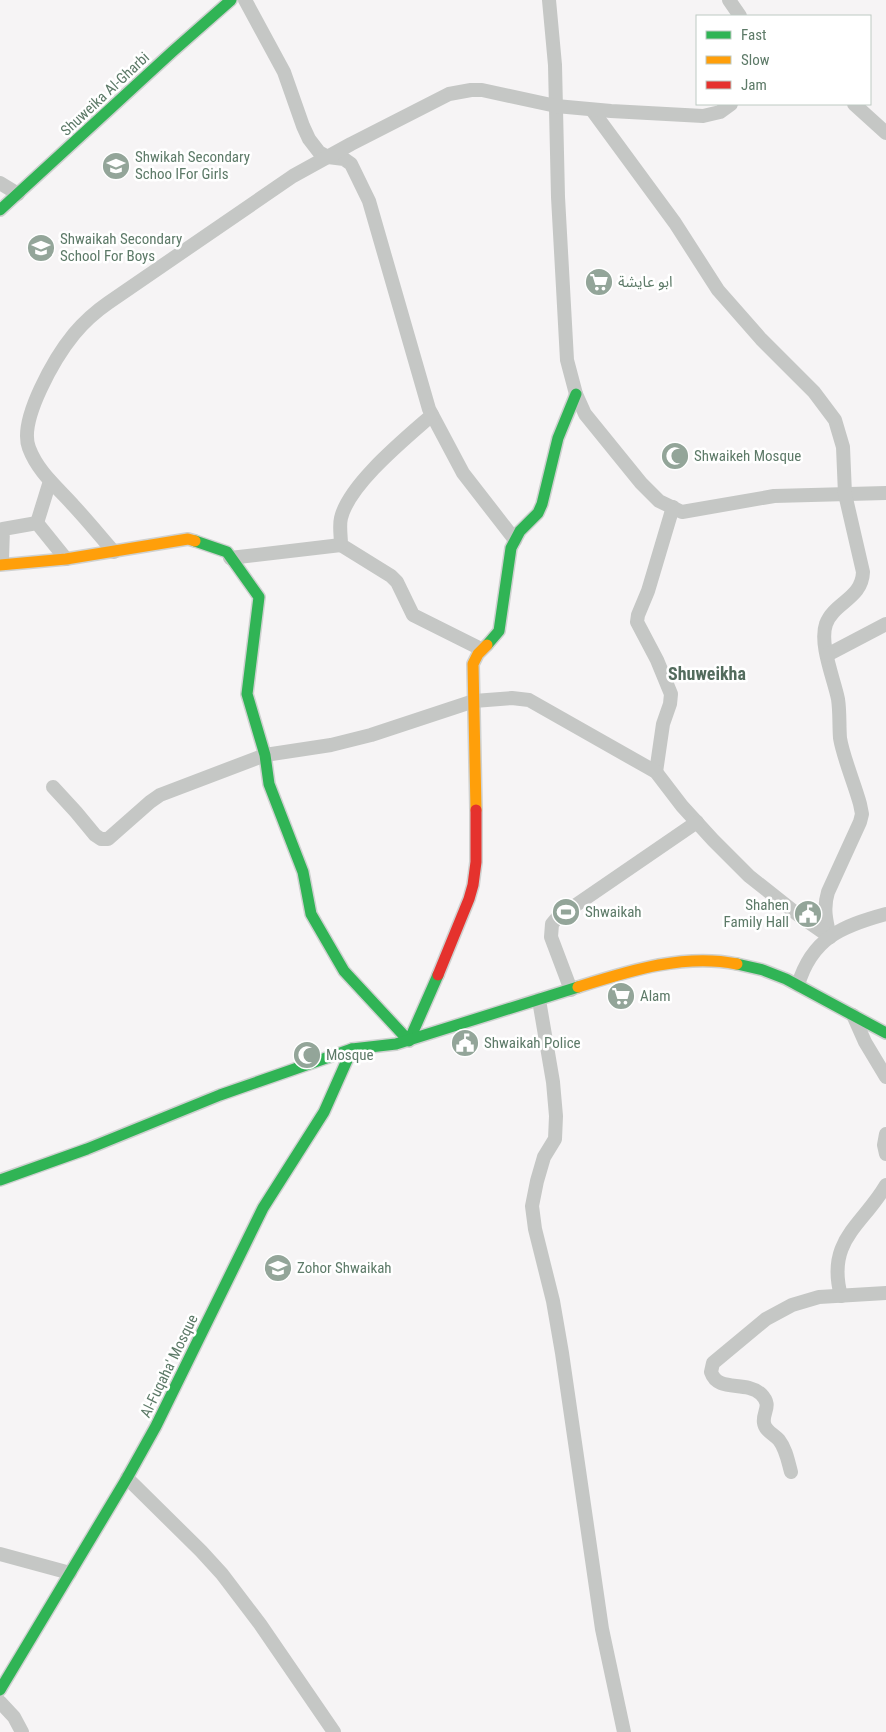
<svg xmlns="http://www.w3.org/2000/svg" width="886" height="1732" font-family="'Roboto Condensed','Noto Sans Arabic',sans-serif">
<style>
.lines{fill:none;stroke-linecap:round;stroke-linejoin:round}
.fast-casing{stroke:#cfd1d0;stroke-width:14}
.slow-casing{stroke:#cfd1d0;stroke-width:14}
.jam-casing{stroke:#cfd1d0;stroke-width:14}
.street{stroke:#c5c7c5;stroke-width:14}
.fast{stroke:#30b455;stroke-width:11}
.slow{stroke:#ff9f0a;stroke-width:11}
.jam{stroke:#e5322d;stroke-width:11}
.labels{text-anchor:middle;stroke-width:5;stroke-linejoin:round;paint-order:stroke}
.street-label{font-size:15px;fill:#5d7a68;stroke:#fff}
.poi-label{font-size:15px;fill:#5d7a68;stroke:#fff;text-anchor:start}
.quarter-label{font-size:18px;font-weight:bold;fill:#536b5d;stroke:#fff}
</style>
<rect width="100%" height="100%" fill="#f6f4f5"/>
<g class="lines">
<defs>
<g id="fast">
<polyline points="0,210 172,52 231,0"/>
<polyline points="195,541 227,552 259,597 247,694 265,755 269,784 303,872 311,914 344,971 409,1041 438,975"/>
<polyline points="487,645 499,631 511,548 520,531 538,513 542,504 558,438 576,394"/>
<polyline points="737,964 763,970 786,979 886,1033"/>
<polyline points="0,1180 87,1149 220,1095 352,1049 396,1044 578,987"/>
<polyline points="0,1690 127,1478 156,1426 263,1208 324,1112 352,1049"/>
</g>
<g id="slow">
<polyline points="0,565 66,559 188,539 195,541"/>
<polyline points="476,810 473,664 478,654 487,645"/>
<path d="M 578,987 C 629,971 684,953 737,964"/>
</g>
<polyline id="jam" points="438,975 469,899 473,885 476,862 476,810"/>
</defs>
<use href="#fast" class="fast-casing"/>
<use href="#slow" class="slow-casing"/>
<use href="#jam" class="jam-casing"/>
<g class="street">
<polyline points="245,0 284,72 303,126 309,139 319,152 328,157 344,159 351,164 369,201 429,409 463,473 515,540"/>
<polyline points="549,0 555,65 558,197 567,360 576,394 585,414 641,483 659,501 682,512 774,496 886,493"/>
<polyline points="729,0 740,16"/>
<polyline points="854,104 886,133"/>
<path d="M 592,110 L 675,223 L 718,290 L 761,339 L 814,392 L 835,420 L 843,447 L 845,494 L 863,572 C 862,599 834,602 826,624 C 819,644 834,679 838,699 C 840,712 839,725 840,738 C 843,757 855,785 860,804 L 862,814 L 860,822 L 828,892 C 823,908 826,920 830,937"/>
<polyline points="0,183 18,194"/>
<path d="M 432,415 C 406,438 349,484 341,518 C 339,526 341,536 341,545 L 391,576 L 397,582 L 413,615 L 481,649"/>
<polyline points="37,523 50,481"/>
<path d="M 114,552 C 100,536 87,520 73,505 C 57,487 38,472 29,448 C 18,420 56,356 74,334 C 84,322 95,312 108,303 L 293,176 L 351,144 L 449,94 L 471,90 L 482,90 L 556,106 L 611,111 L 703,116 L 720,112 L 731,104"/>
<polyline points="230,558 341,545"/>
<polyline points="0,563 2,559 3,529 37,523 66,559"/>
<polyline points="827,655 886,624"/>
<polyline points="656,772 663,724 670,704 671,694 657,660 637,622 638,615 648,591 673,507"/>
<polyline points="53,787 76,812 95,835 101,839 108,839 150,802 160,795 265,755 331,745 371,735 474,701 512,698 529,700 656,772 682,806 713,840 749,876 797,914 830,937"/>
<path d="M 798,985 C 812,938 842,926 886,914"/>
<polyline points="571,990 551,937 552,924 557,918 697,822"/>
<polyline points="539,1000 553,1082 556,1116 555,1139 544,1157 537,1181 532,1206 535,1229 553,1301 562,1353 602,1629 624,1732"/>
<polyline points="853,1015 865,1042 886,1077"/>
<polyline points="886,1134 884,1145 886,1154"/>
<path d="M 841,1296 C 826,1240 862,1226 886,1185"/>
<path d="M 791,1472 C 788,1461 786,1449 779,1440 C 774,1434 765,1431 764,1423 C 762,1412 773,1406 761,1394 C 745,1380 718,1393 711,1372 L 713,1363 L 766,1319 L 792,1305 L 819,1297 L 886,1293"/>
<polyline points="127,1478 201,1551 222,1574 260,1624 334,1732"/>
<polyline points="0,1554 70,1573"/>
<polyline points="0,1702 14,1717 22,1732"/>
</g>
<use href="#fast" class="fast"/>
<use href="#slow" class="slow"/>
<use href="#jam" class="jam"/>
</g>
<defs>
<symbol id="school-disc" viewBox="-11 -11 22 22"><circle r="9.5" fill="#93a599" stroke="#fff"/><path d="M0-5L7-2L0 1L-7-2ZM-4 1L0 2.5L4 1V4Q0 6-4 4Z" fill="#fff"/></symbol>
<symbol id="supermarket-disc" viewBox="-11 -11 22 22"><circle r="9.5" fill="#93a599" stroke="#fff"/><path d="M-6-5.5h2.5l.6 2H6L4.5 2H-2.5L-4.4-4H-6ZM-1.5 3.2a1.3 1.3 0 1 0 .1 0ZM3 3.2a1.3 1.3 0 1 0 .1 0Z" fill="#fff"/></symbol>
<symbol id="mosque-disc" viewBox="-11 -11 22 22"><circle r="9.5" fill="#93a599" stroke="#fff"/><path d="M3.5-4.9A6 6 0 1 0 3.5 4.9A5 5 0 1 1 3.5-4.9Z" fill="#fff"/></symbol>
<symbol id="stadium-disc" viewBox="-11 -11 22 22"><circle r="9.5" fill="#93a599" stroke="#fff"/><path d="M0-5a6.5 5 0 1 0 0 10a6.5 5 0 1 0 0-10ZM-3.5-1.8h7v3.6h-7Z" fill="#fff"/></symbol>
<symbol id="civic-disc" viewBox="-11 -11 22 22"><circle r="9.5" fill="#93a599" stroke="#fff"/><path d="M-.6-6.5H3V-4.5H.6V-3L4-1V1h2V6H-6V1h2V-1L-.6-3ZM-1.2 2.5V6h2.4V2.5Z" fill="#fff"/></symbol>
</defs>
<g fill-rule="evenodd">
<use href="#school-disc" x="100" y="150" width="32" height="32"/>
<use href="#school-disc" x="25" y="232" width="32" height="32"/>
<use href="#supermarket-disc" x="583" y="266" width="32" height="32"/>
<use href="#mosque-disc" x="659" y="440" width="32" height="32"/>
<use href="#stadium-disc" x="550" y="896" width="32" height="32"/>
<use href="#civic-disc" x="792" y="898" width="32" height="32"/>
<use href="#supermarket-disc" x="605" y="980" width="32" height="32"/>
<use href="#civic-disc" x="449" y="1027" width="32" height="32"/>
<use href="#mosque-disc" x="291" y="1039" width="32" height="32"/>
<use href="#school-disc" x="262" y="1252" width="32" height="32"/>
</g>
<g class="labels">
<g class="street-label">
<text transform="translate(105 94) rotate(-43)" y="5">Shuweika Al-Gharbi</text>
<text transform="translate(169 1366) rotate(-64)" y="5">Al-Fuqaha' Mosque</text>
</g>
<g class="poi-label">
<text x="135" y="162">Shwikah Secondary<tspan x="135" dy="17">Schoo lFor Girls</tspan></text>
<text x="60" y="244">Shwaikah Secondary<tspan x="60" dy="17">School For Boys</tspan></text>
<text x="618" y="287">ابو عايشة</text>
<text x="694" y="461">Shwaikeh Mosque</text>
<text x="789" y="910" text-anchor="end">Shahen<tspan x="789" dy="17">Family Hall</tspan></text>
<text x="585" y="917">Shwaikah</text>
<text x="640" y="1001">Alam</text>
<text x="484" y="1048">Shwaikah Police</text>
<text x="326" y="1060">Mosque</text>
<text x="297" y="1273">Zohor Shwaikah</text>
</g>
<g class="quarter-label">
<text x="707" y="680">Shuweikha</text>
</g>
</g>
<rect x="696" y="15" width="175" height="90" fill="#ffffff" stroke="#becac3"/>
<rect x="706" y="31" width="25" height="8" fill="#30b455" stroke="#becac3"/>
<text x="741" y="40" font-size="15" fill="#5d7a68">Fast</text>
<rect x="706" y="56" width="25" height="8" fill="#ff9f0a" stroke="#becac3"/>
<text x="741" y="65" font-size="15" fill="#5d7a68">Slow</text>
<rect x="706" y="81" width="25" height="8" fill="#e5322d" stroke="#becac3"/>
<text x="741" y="90" font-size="15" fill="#5d7a68">Jam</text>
</svg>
